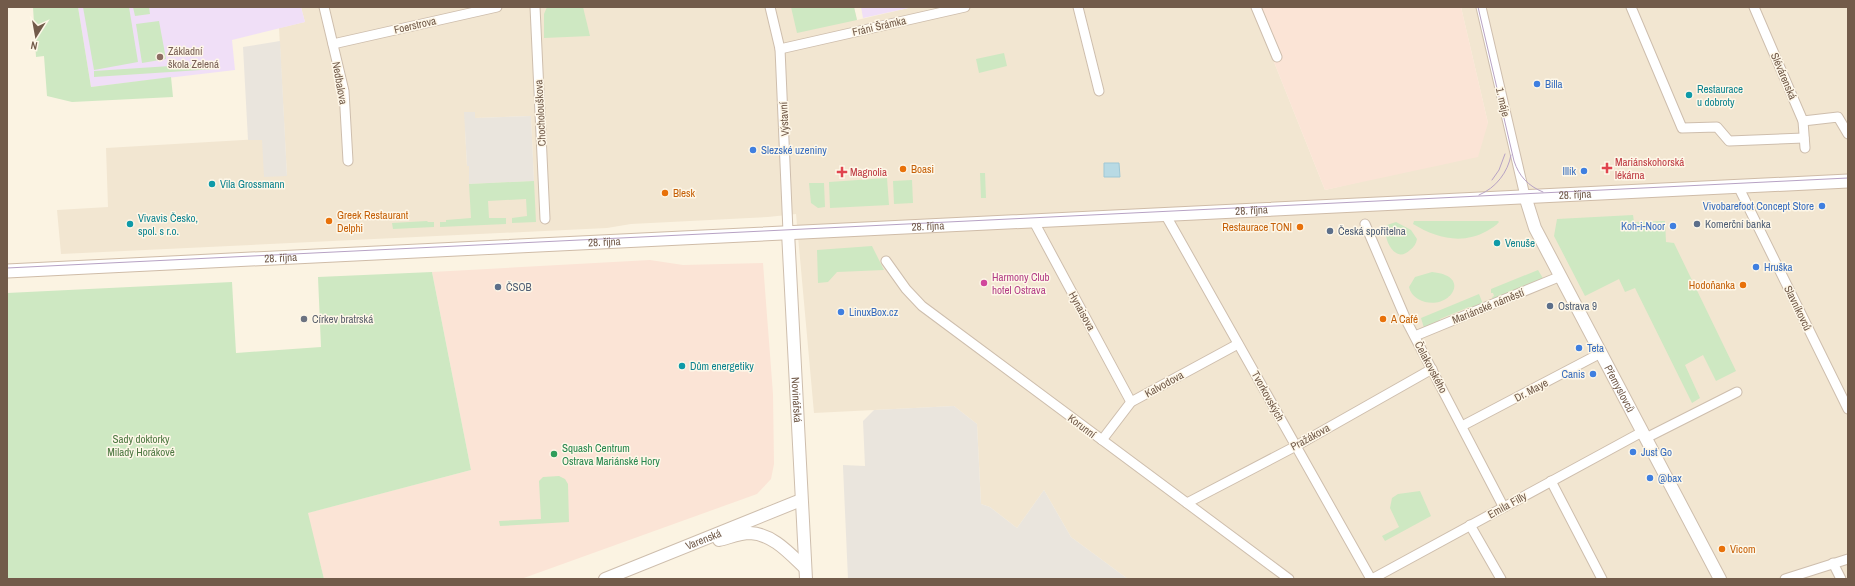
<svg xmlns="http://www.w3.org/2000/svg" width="1855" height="586" font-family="'Archivo Narrow',sans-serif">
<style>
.residential{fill:#f2e6d1;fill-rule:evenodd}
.commercial{fill:#fbe4d6}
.industrial{fill:#eae5dd}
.education{fill:#f0dff7}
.green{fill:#cee8c2}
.water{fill:#b8dae4;stroke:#9fc8d5}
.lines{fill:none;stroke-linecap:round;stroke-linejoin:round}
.minor-casing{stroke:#cebead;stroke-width:11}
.tertiary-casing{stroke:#cebead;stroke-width:14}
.secondary-casing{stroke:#cfbca8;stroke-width:15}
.minor{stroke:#fff;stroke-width:9}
.tertiary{stroke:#fff;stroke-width:12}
.secondary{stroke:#fff;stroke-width:13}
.tram{stroke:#b7a2c4;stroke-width:1}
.education-dot{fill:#8d6e63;stroke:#fef7e8;stroke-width:1.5}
.shop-dot{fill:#3f7fe0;stroke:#fef7e8;stroke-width:1.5}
.culture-dot{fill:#0f9aa8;stroke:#fef7e8;stroke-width:1.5}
.health-dot{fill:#e0444e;stroke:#fef7e8;stroke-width:1.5}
.food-dot{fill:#e8710a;stroke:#fef7e8;stroke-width:1.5}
.service-dot{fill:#5c6f8a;stroke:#fef7e8;stroke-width:1.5}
.hotel-dot{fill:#d1479c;stroke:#fef7e8;stroke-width:1.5}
.worship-dot{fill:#6b7280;stroke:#fef7e8;stroke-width:1.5}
.leisure-dot{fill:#2e9e5b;stroke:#fef7e8;stroke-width:1.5}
.labels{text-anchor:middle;stroke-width:3;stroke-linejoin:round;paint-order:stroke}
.street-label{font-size:11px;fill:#725b4a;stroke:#fef7e8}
.education-label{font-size:11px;fill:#785e54;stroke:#fef7e8;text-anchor:start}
.shop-label{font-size:11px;fill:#366cbe;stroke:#fef7e8;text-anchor:start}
.culture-label{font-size:11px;fill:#0d838f;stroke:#fef7e8;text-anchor:start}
.health-label{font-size:11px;fill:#be3a42;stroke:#fef7e8;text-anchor:start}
.food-label{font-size:11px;fill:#c56008;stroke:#fef7e8;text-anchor:start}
.service-label{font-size:11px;fill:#4e5e75;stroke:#fef7e8;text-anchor:start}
.hotel-label{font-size:11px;fill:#b23c85;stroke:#fef7e8;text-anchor:start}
.worship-label{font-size:11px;fill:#5b616d;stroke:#fef7e8;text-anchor:start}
.park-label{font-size:11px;fill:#4e7842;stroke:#fef7e8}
.leisure-label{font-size:11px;fill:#27864d;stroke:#fef7e8;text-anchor:start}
</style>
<rect width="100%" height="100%" fill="#fbf3e2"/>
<path class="residential" d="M 301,7 L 854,7 L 857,20 L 913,7 L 1252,7 L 1325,190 L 1372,179 L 1488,123 L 1461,7 L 1848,7 L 1848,579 L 1128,579 L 1071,537 L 1044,490 L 1017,528 L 990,507 L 981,504 L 977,424 L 954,406 L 814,413 L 796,214 L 768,217 L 631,224 L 607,228 L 61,254 L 57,210 L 108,207 L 106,148 L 262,139 L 287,176 L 279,28 L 305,22 ZM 531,116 L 534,181 L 470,184 L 469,166 L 467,166 L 465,128 L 475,118 Z"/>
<g class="commercial">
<polygon points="1252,7 1461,7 1488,123 1478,157 1325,190"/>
<polygon points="650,260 683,265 763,263 773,394 774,464 771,479 757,494 521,579 324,579 307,513 471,470 432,272"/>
</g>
<g class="industrial">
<polygon points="280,41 287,176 264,177 262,140 248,140 243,47"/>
<polygon points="464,112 475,112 475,118 531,116 534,181 469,184 469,166 467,166"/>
<polygon points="954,406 977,424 981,504 990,507 1017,528 1044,490 1071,537 1128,579 848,579 843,467 843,465 865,466 863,421 874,410"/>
</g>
<g class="education">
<polygon points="78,7 301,7 305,22 232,40 235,70 91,87"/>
<polygon points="861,7 913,7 863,18"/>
</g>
<g class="green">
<polygon points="33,7 78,7 91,87 171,77 173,97 72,102 47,96 44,56 36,57"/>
<polygon points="83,7 129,7 138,62 94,70"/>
<polygon points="133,7 149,7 150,14 135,16"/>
<polygon points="547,7 583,7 590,36 544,38 544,14"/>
<polygon points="791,7 854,7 857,20 797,33"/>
<polygon points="159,21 166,59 142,63 136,24"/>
<polygon points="1004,53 1007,66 979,73 976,59"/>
<polygon points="216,63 216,69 94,77 94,71"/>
<polygon points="980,173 985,173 986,198 981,198"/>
<polygon points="887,178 889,205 830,208 829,182"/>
<polygon points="912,180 913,203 894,204 893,181"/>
<polygon points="534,181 536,222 512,223 512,218 527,216 526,199 488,201 489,218 506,218 506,224 440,227 440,222 446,222 446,220 471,218 469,184"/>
<polygon points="809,183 824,183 825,207 818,208 811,203"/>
<polygon points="1633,215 1634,222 1665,221 1666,242 1674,243 1736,371 1716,381 1703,355 1685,365 1700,398 1692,403 1635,288 1625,292 1619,279 1585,296 1554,236 1557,219"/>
<polygon points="427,221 428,222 434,222 434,227 393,229 392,223"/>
<path d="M 1414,221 L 1498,221 L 1499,222 C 1496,226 1491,228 1487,231 C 1462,245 1436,238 1413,224 Z"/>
<path d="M 1396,222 L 1411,230 L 1417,239 C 1416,244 1414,247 1410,250 C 1394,266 1381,234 1387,225 Z"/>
<polygon points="872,246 884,270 837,272 828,282 818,283 817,250"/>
<polygon points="1538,270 1544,280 1493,299 1492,297 1494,296 1493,293 1491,293 1491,289"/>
<polygon points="432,272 471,470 308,513 324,579 7,579 7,293 232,282 236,353 321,347 318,277"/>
<path d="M 1432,272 C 1476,276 1446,315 1418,299 C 1413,296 1410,292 1409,287 L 1415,277 Z"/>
<polygon points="1479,294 1483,304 1472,309 1469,307 1440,319 1439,322 1424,328 1421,318"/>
<polygon points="559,476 565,479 568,484 569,522 500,526 499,521 541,519 539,481 543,477"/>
<polygon points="1420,491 1431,516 1385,541 1382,536 1399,527 1390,508 1392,498 1398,494"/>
</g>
<polygon class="water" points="1104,163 1119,163 1120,177 1104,177"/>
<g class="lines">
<defs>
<g id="minor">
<polyline points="324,7 344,91 348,161"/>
<polyline points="535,7 545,219"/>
<polyline points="770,7 780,49 788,232"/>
<polyline points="1078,7 1099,91"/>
<polyline points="1256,7 1277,57"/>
<polyline points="1481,7 1525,196"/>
<polyline points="1631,7 1682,128 1717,127 1729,141 1804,138"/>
<polyline points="1754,7 1803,121 1805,148"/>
<polyline points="333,44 497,7"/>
<polyline points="780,49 965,7"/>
<polyline points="1803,121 1838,117 1848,134"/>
<polyline points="1738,186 1848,409"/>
<polyline points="1165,214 1371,579"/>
<polyline points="1033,220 1131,402"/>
<polyline points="1365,224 1407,322 1503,506"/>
<polyline points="886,261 906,289 922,306 1289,579"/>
<polyline points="1415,336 1561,276"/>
<polyline points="1462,426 1601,353"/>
<polyline points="1646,438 1737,392"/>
<polyline points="1102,440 1131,402 1238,344"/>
<polyline points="1551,481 1602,579"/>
<polyline points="1187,503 1296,446 1432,369"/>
<polyline points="1470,525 1501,579"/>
<polyline points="1833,563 1841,579"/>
<polyline points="1372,579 1642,432"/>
<polyline points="1785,579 1848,559"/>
</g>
<g id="tertiary">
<path id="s1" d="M 1525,196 L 1535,228 L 1720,579"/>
<path id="s2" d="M 788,232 L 806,579"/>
<path d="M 719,540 C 728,538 740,533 750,533 C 773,534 790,554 805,568"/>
<path id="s3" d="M 605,579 L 801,500"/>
</g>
<g id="secondary">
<path id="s4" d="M 7,271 L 1848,181"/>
</g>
</defs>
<use href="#minor" class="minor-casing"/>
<use href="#tertiary" class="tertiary-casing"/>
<use href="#secondary" class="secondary-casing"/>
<use href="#minor" class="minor"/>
<use href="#tertiary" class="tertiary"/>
<use href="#secondary" class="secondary"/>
<g class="tram">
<path d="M 1478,7 L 1514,161 C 1519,176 1528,186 1543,192"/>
<polyline points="1492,180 1499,170 1505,154"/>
<path d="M 1479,195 C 1496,188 1508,172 1511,155"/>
<polyline points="7,268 1848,178"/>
</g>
</g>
<circle class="education-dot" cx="160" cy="57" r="4"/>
<g class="shop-dot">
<circle cx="1537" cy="84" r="4"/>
<circle cx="753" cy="150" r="4"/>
<circle cx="1584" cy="171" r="4"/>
<circle cx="1822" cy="206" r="4"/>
<circle cx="1673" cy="226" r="4"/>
<circle cx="1756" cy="267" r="4"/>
<circle cx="841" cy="312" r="4"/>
<circle cx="1579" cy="348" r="4"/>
<circle cx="1593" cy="374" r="4"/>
<circle cx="1633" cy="452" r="4"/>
<circle cx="1650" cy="478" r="4"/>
</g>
<g class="culture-dot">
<circle cx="1689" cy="95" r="4"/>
<circle cx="212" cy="184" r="4"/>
<circle cx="130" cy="224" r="4"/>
<circle cx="1497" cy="243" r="4"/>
<circle cx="682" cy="366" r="4"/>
</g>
<g class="health-dot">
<path d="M1605 162h4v4h4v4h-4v4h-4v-4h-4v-4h4z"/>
<path d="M840 166h4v4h4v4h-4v4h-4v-4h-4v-4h4z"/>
</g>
<g class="food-dot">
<circle cx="903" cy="169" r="4"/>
<circle cx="665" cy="193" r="4"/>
<circle cx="329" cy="221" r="4"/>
<circle cx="1300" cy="227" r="4"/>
<circle cx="1743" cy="285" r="4"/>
<circle cx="1383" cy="319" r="4"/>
<circle cx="1722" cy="549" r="4"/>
</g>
<g class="service-dot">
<circle cx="1697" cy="224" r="4"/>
<circle cx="1330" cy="231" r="4"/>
<circle cx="498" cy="287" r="4"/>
<circle cx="1550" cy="306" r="4"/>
</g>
<circle class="hotel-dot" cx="984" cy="283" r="4"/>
<circle class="worship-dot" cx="304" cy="319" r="4"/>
<circle class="leisure-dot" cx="554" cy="454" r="4"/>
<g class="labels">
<g class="street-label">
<text transform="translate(415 25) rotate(-13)" y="4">Foerstrova</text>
<text transform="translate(879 26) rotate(-13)" y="4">Fráni Šrámka</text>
<text transform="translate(1784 76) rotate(67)" y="4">Slévárenská</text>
<text transform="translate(340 83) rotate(80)" y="4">Nedbalova</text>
<text transform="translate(1503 102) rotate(77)" y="4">1. máje</text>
<text transform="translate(540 113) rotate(-93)" y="4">Chocholouškova</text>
<text transform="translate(784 119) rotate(-93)" y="4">Výstavní</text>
<text dy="4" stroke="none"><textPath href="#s4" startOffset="1570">28. října</textPath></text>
<text dy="4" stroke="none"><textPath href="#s4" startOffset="1246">28. října</textPath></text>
<text dy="4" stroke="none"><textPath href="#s4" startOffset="922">28. října</textPath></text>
<text dy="4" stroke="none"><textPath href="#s4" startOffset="598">28. října</textPath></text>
<text dy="4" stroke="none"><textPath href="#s4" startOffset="274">28. října</textPath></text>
<text transform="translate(1488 306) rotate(-22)" y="4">Mariánské náměstí</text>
<text transform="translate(1798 308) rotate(64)" y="4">Slavníkovců</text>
<text transform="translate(1082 311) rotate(61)" y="4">Hynaisova</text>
<text transform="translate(1431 367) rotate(62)" y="4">Čelakovského</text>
<text transform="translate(1164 384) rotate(-29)" y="4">Kalvodova</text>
<text dy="4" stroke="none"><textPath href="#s1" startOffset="215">Přemyslovců</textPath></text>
<text transform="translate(1531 390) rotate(-28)" y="4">Dr. Maye</text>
<text transform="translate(1268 396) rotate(61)" y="4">Tvorkovských</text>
<text dy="4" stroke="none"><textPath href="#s2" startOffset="168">Novinářská</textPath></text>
<text transform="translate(1082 426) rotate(37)" y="4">Korunní</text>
<text transform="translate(1310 437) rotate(-29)" y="4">Pražákova</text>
<text transform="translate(1507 505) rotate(-29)" y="4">Emila Filly</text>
<text dy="4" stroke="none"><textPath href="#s3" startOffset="106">Varenská</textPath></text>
</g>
<g class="education-label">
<text x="168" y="55">Základní<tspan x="168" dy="13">škola Zelená</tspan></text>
</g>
<g class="shop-label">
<text x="1545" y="88">Billa</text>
<text x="761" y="154">Slezské uzeniny</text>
<text x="1576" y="175" text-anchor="end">Illík</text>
<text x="1814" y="210" text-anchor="end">Vivobarefoot Concept Store</text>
<text x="1665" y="230" text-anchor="end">Koh-i-Noor</text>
<text x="1764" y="271">Hruška</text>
<text x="849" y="316">LinuxBox.cz</text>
<text x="1587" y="352">Teta</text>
<text x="1585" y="378" text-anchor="end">Canis</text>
<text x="1641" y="456">Just Go</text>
<text x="1658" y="482">@bax</text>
</g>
<g class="culture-label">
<text x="1697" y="93">Restaurace<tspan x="1697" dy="13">u dobroty</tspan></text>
<text x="220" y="188">Vila Grossmann</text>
<text x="138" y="222">Vivavis Česko,<tspan x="138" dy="13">spol. s r.o.</tspan></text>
<text x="1505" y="247">Venuše</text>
<text x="690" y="370">Dům energetiky</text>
</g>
<g class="health-label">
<text x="1615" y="166">Mariánskohorská<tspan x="1615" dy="13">lékárna</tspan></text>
<text x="850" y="176">Magnolia</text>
</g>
<g class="food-label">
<text x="911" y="173">Boasi</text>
<text x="673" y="197">Blesk</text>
<text x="337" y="219">Greek Restaurant<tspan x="337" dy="13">Delphi</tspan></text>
<text x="1292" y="231" text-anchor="end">Restaurace TONI</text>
<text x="1735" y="289" text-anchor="end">Hodoňanka</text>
<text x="1391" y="323">A Café</text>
<text x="1730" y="553">Vicom</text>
</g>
<g class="service-label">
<text x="1705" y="228">Komerční banka</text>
<text x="1338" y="235">Česká spořitelna</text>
<text x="506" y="291">ČSOB</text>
<text x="1558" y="310">Ostrava 9</text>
</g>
<g class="hotel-label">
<text x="992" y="281">Harmony Club<tspan x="992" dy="13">hotel Ostrava</tspan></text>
</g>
<g class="worship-label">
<text x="312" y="323">Církev bratrská</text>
</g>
<g class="park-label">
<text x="141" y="443">Sady doktorky<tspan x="141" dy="13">Milady Horákové</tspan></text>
</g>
<g class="leisure-label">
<text x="562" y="452">Squash Centrum<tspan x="562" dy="13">Ostrava Mariánské Hory</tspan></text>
</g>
</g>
<rect width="1855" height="586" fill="none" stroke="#725b4a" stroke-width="16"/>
<g transform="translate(36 36) rotate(191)" stroke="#fef7e8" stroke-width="3" paint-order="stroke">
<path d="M0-3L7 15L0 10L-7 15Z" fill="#725b4a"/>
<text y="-6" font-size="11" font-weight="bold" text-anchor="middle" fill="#725b4a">N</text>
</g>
</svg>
